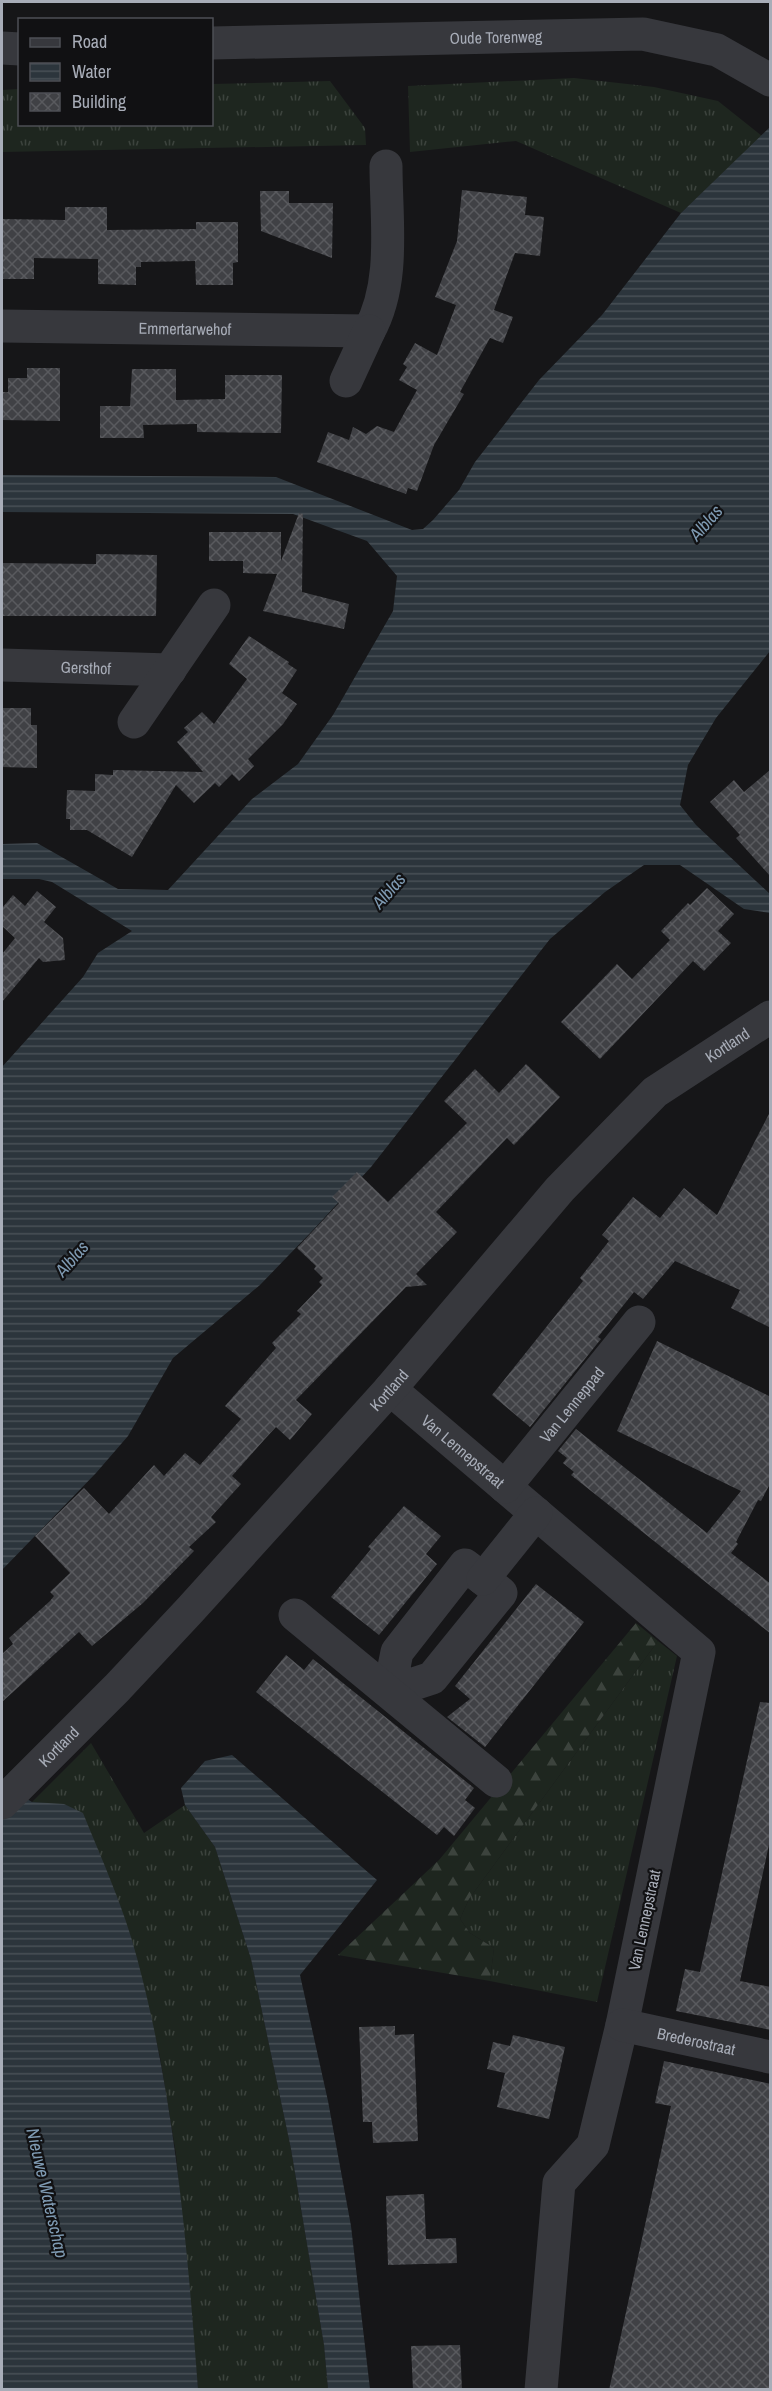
<svg xmlns="http://www.w3.org/2000/svg" width="772" height="2391" font-family="'Archivo Narrow',sans-serif">
<style>
.grass{fill:url(#grass-tufts)}
.forest{fill:url(#forest-firs)}
.water{fill:url(#water-rules)}
.building{fill:url(#building-cross-hatch)}
.lines{fill:none;stroke-linecap:round;stroke-linejoin:round}
.minor{stroke:#37383d;stroke-width:33}
.labels{text-anchor:middle;stroke-width:4.5;stroke-linejoin:round;paint-order:stroke}
.street-label{font-size:16px;fill:#a8adb8;stroke:#111113}
.water-label{font-size:18px;font-style:italic;fill:#7f9bb3;stroke:#111113}
</style>
<defs>
<pattern id="grass-tufts" width="24" height="20" patternUnits="userSpaceOnUse" patternTransform="scale(1.5)"><rect width="24" height="20" fill="#1e261f"/><path d="M3 7l-1-3M5 7V3M7 7l1-3M15 17l-1-3M17 17v-4M19 17l1-3" fill="none" stroke="#3c433d"/></pattern>
<pattern id="forest-firs" width="22" height="20" patternUnits="userSpaceOnUse" patternTransform="scale(1.5)"><rect width="22" height="20" fill="#1e261f"/><path d="M5 1l3.5 6h-7zM16 11l3.5 6h-7z" fill="#3c433d"/></pattern>
<pattern id="water-rules" width="6" height="5" patternUnits="userSpaceOnUse" patternTransform="scale(1.5)"><rect width="6" height="5" fill="#2c353c"/><path d="M0 2.5h6" fill="none" stroke="#485056"/></pattern>
<pattern id="building-cross-hatch" width="8" height="8" patternUnits="userSpaceOnUse" patternTransform="scale(1.5)"><rect width="8" height="8" fill="#404145"/><path d="M0 0l8 8M0 8l8-8" fill="none" stroke="#595a5e"/></pattern>
</defs>
<rect width="100%" height="100%" fill="#161618"/>
<g class="grass">
<polygon points="574,78 654,87 718,101 762,136 681,213 516,141 410,152 408,86"/>
<polygon points="330,81 365,128 366,145 2,152 2,90 19,89 20,124 212,124 212,84"/>
<polygon points="658,1641 677,1656 597,2002 490,1981 494,1948 470,1933 460,1919 469,1899"/>
<polygon points="91,1743 144,1833 185,1805 215,1847 251,1959 291,2149 324,2345 328,2389 198,2389 176,2154 160,2057 136,1956 32,1802"/>
</g>
<polygon class="forest" points="636,1623 658,1641 469,1899 460,1919 470,1933 494,1948 490,1981 338,1955 439,1860"/>
<g class="water">
<polygon points="770,127 770,651 716,718 688,765 680,805 696,825 770,894 770,913 744,909 680,865 644,865 605,892 550,939 371,1167 314,1229 260,1285 173,1358 128,1436 96,1473 2,1570 2,1067 83,977 98,953 132,931 52,882 39,879 2,879 2,844 37,843 118,889 168,890 252,799 298,764 333,715 393,611 397,576 367,541 293,514 2,512 2,475 276,477 412,530 423,529 433,520 459,490 475,462 539,380 602,315 681,213"/>
<polygon points="232,1755 377,1880 300,1975 328,2101 351,2226 370,2389 328,2389 324,2345 291,2149 251,1959 215,1847 185,1805 181,1788 205,1761"/>
<path d="M 2,1779 L 11,1789 L 32,1802 L 64,1804 L 83,1813 C 102,1860 124,1908 137,1958 C 175,2099 187,2244 198,2389 L 2,2389 Z"/>
</g>
<g class="building">
<polygon points="462,190 527,197 525,215 544,217 540,256 515,253 494,310 513,317 503,343 490,338 460,392 464,394 434,445 417,491 408,488 406,494 317,462 328,432 349,440 353,427 366,434 377,426 394,432 417,390 399,380 407,367 403,364 415,343 437,355 456,305 435,297 457,241"/>
<polygon points="260,191 289,191 289,203 333,203 332,258 261,231"/>
<polygon points="65,207 107,207 107,230 196,229 196,222 238,222 238,262 233,263 233,285 196,285 195,261 141,262 141,267 136,267 136,285 98,284 98,259 34,258 34,279 2,279 2,219 65,220"/>
<polygon points="27,368 60,368 60,421 2,420 2,392 8,392 8,378 27,378"/>
<polygon points="132,369 176,369 176,400 225,399 225,375 282,375 281,433 197,432 197,424 143,425 144,438 100,438 100,406 130,406"/>
<polygon points="299,513 303,514 302,592 349,604 344,629 263,611 277,574 243,573 243,561 209,561 209,532 281,532 281,561"/>
<polygon points="96,554 157,555 156,616 2,616 2,563 96,564"/>
<polygon points="249,636 289,662 288,664 297,670 282,693 297,704 283,724 248,759 254,766 239,781 232,774 219,787 215,783 194,803 176,785 132,857 87,830 70,830 70,819 66,819 67,790 95,791 95,774 113,775 113,770 203,772 177,742 188,732 184,728 202,712 214,724 247,679 229,664"/>
<polygon points="2,708 31,708 31,725 37,725 37,768 2,767"/>
<polygon points="771,769 771,877 736,838 740,835 710,802 734,780 744,792"/>
<polygon points="707,888 734,914 718,931 731,943 704,971 693,961 600,1059 561,1022 617,964 632,979 670,940 661,931 688,903 690,905"/>
<polygon points="37,891 56,907 44,922 63,938 65,960 43,962 39,958 2,1002 2,954 15,938 2,926 2,908 13,895 25,906"/>
<polygon points="526,1064 560,1097 514,1145 507,1138 436,1212 457,1232 416,1274 427,1285 406,1287 296,1400 312,1414 290,1440 276,1427 264,1440 232,1476 241,1484 211,1517 216,1522 189,1547 194,1551 143,1603 92,1646 79,1632 2,1702 2,1654 13,1644 9,1638 50,1601 54,1596 50,1592 70,1573 35,1536 84,1488 109,1514 154,1465 164,1476 185,1453 200,1465 241,1419 225,1406 276,1348 272,1343 301,1314 297,1311 322,1285 319,1282 323,1278 314,1269 316,1266 297,1248 339,1203 332,1197 357,1172 388,1202 467,1123 444,1101 475,1069 499,1093"/>
<polygon points="771,1110 771,1328 731,1308 740,1290 675,1261 643,1299 634,1292 598,1337 601,1339 530,1427 492,1395 583,1281 580,1278 609,1241 602,1235 633,1197 660,1218 684,1188 717,1215"/>
<polygon points="657,1341 771,1397 771,1482 761,1501 758,1500 736,1542 738,1544 731,1553 771,1584 771,1634 571,1475 574,1472 563,1463 567,1458 558,1451 576,1429 707,1533 741,1491 617,1431"/>
<polygon points="404,1506 441,1536 426,1554 437,1564 379,1635 331,1597 371,1549 368,1547"/>
<polygon points="536,1584 584,1622 485,1747 447,1717 470,1699 455,1686"/>
<polygon points="286,1655 304,1670 313,1659 474,1788 465,1800 475,1808 454,1836 444,1827 437,1835 256,1692"/>
<polygon points="760,1702 771,1703 771,1835 740,1981 771,1987 771,2030 676,2011 685,1969 700,1972"/>
<polygon points="395,2026 395,2035 414,2034 418,2141 373,2143 372,2122 363,2122 359,2027"/>
<polygon points="513,2035 565,2047 549,2119 497,2107 505,2073 487,2069 493,2042 510,2046"/>
<polygon points="664,2061 771,2084 771,2390 609,2390 671,2106 655,2103"/>
<polygon points="424,2194 426,2239 456,2238 457,2263 388,2265 386,2196"/>
<polygon points="460,2345 462,2390 413,2390 411,2346"/>
</g>
<g class="lines">
<g class="minor">
<path id="s1" d="M 212,43 L 643,34 L 717,50 L 770,80"/>
<polyline points="2,48 20,49"/>
<path id="s2" d="M 2,326 L 369,331 C 396,282 386,220 386,166"/>
<polyline points="346,381 369,331"/>
<path id="s3" d="M 2,665 L 170,670"/>
<polyline points="134,722 214,605"/>
<path id="s4" d="M 390,1389 L 699,1652 L 622,2025 L 593,2145 L 559,2183 L 541,2390"/>
<path id="s5" d="M 505,1487 L 639,1322"/>
<polygon points="465,1565 501,1593 432,1678 389,1692 397,1652"/>
<polyline points="483,1579 536,1513"/>
<polyline points="295,1615 496,1781"/>
<path id="s6" d="M 2,1803 L 117,1688 L 190,1610 L 390,1389 L 560,1189 L 655,1092 L 770,1017"/>
<path id="s7" d="M 622,2025 L 770,2057"/>
</g>
</g>
<g class="labels">
<g class="street-label">
<text dy="6" stroke="none"><textPath href="#s1" startOffset="284">Oude Torenweg</textPath></text>
<text dy="6" stroke="none"><textPath href="#s2" startOffset="183">Emmertarwehof</textPath></text>
<text dy="6" stroke="none"><textPath href="#s3" startOffset="84">Gersthof</textPath></text>
<text dy="6" stroke="none"><textPath href="#s6" startOffset="1052">Kortland</textPath></text>
<text dy="6" stroke="none"><textPath href="#s6" startOffset="566">Kortland</textPath></text>
<text dy="6" stroke="none"><textPath href="#s5" startOffset="106">Van Lenneppad</textPath></text>
<text dy="6" stroke="none"><textPath href="#s4" startOffset="96">Van Lennepstraat</textPath></text>
<text dy="6" stroke="none"><textPath href="#s6" startOffset="80">Kortland</textPath></text>
<text transform="translate(644 1920) rotate(-78)" y="6">Van Lennepstraat</text>
<text dy="6" stroke="none"><textPath href="#s7" startOffset="76">Brederostraat</textPath></text>
</g>
<g class="water-label">
<text transform="translate(706 523) rotate(-49)" y="6">Alblas</text>
<text transform="translate(389 891) rotate(-49)" y="6">Alblas</text>
<text transform="translate(72 1259) rotate(-49)" y="6">Alblas</text>
<text transform="translate(47 2193) rotate(77)" y="6">Nieuwe Waterschap</text>
</g>
</g>
<rect width="772" height="2391" fill="none" stroke="#a8adb8" stroke-width="6"/>
<rect x="18" y="18" width="195" height="108" fill="#111113" stroke="#4d4f55" stroke-width="1.5"/>
<rect x="30" y="38" width="30" height="9" fill="#37383d" stroke="#4d4f55" stroke-width="1.5"/>
<text x="72" y="48" font-size="18" fill="#a8adb8">Road</text>
<rect x="30" y="63" width="30" height="18" fill="url(#water-rules)" stroke="#4d4f55" stroke-width="1.5"/>
<text x="72" y="78" font-size="18" fill="#a8adb8">Water</text>
<rect x="30" y="93" width="30" height="18" fill="url(#building-cross-hatch)" stroke="#4d4f55" stroke-width="1.5"/>
<text x="72" y="108" font-size="18" fill="#a8adb8">Building</text>
</svg>
